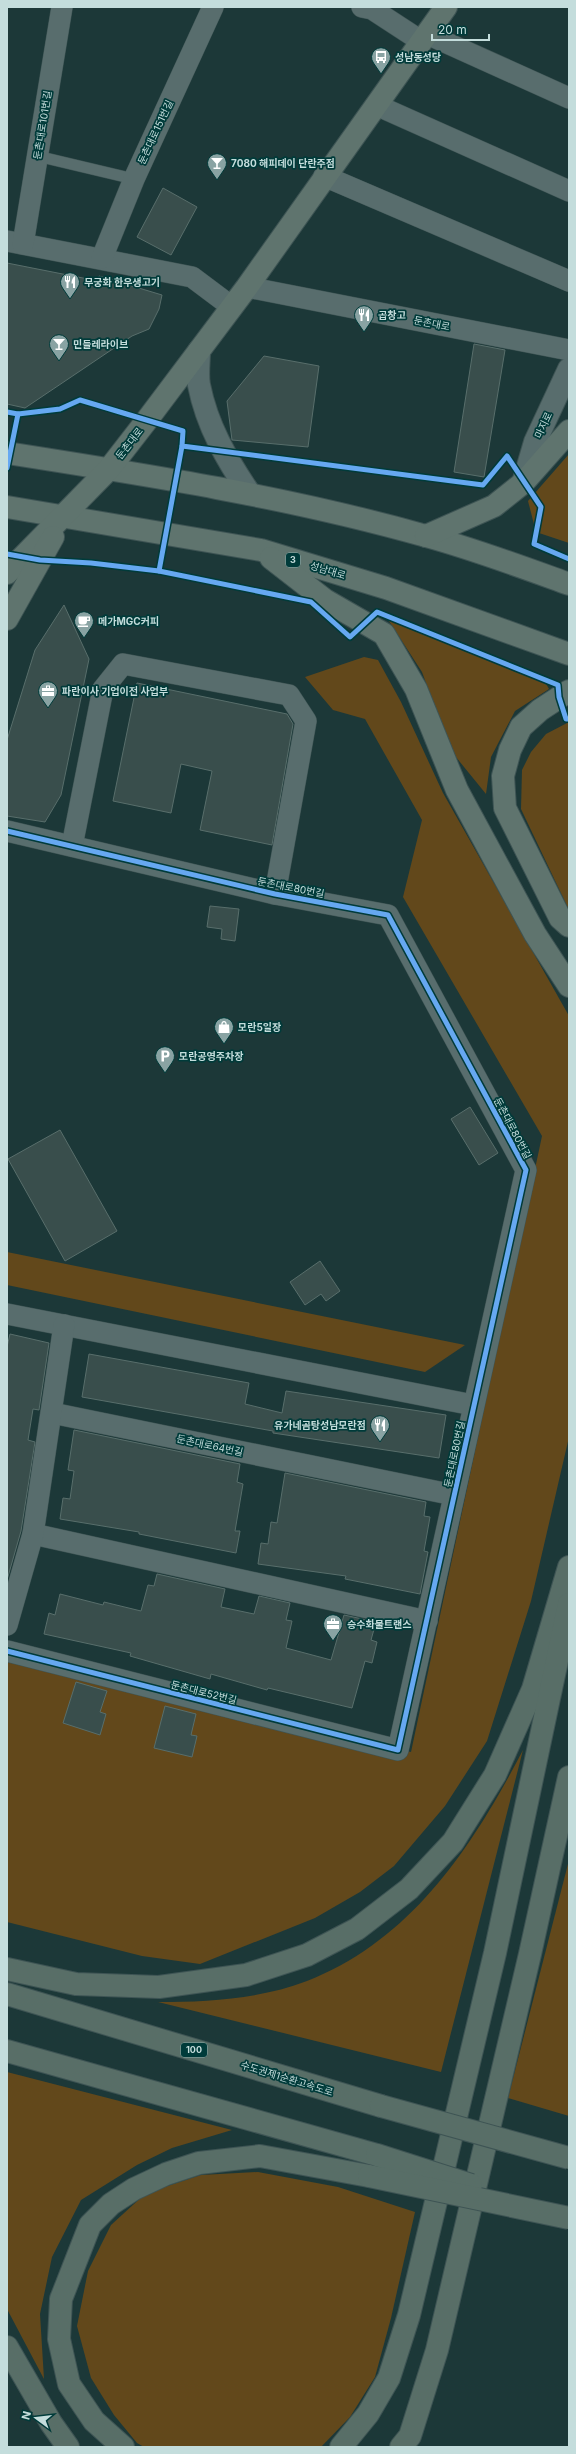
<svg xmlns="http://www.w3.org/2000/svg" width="576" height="2454" font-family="Inter,'Noto Sans KR',sans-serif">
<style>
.green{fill:#62481b}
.building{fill:#394e4c;stroke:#586e6b}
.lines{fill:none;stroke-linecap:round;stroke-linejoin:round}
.service-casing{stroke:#3e5454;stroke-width:12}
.minor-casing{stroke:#3e5454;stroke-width:22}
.tertiary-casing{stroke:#3e5454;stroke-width:24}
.primary-casing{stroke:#3e5454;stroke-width:24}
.motorway-casing{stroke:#3e5454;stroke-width:24}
.service{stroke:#586d6d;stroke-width:11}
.minor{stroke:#586d6d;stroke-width:21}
.tertiary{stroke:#586d6d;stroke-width:22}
.primary{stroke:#5f746e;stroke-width:22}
.motorway{stroke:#586e67;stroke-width:22}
.motorway-bridge-casing{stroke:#3e5454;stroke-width:24;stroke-linecap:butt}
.motorway-bridge{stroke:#586e67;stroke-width:22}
.cycleway-casing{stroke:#003b3a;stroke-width:8}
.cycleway{stroke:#66a8f1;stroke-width:5}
.labels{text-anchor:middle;stroke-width:3.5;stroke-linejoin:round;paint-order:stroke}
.shield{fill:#003b3a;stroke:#89acab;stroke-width:1}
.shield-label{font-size:9px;font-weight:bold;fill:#c4dddc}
.poi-label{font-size:10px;font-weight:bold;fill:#c4dddc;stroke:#003b3a;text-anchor:start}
.street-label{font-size:10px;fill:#c4dddc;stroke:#003b3a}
</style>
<rect width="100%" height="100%" fill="#1c3838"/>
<g class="green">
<polygon points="569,454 569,543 536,532 528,501"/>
<polygon points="387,618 541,675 549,689 515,711 491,757 486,794 451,751 422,672"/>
<polygon points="364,657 378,660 401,702 443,793 569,1016 569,1437 531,1601 487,1741 445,1806 394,1866 360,1892 315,1918 200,1964 142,1956 7,1922 7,1662 411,1752 542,1136 403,897 422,820 365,719 333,710 305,677"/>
<polygon points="569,722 569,910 521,809 522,770 531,752 546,734"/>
<polygon points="7,1252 465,1345 425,1372 7,1285"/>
<path d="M 523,1750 L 441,2072 L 158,2002 C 207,2002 260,1999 307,1981 C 412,1940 473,1846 523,1750 Z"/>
<polygon points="569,1860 569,2116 508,2098"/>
<polygon points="7,2072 232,2130 172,2148 137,2165 81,2200 52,2257 40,2314 44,2379 7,2309"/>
<polygon points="258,2172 338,2187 415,2212 391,2318 375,2377 350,2417 321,2447 144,2447 137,2443 114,2415 91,2378 77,2326 88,2271 111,2225 146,2193 201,2175"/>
</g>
<g class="building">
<polygon points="163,188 197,207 171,255 137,237"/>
<polygon points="7,263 98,281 99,276 162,295 159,309 149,329 132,336 25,408 7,404"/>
<polygon points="474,344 505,350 484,477 454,472"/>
<polygon points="264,356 319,366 308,447 232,440 227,401"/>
<polygon points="64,605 89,659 61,795 45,822 7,816 7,740 35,650"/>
<polygon points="137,683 287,714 293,724 272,845 200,830 212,771 181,764 171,813 113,801"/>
<polygon points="210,906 239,909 235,941 221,939 222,929 207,927"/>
<polygon points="470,1107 498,1153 479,1165 451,1119"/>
<polygon points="60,1130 117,1231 65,1261 8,1159"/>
<polygon points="320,1261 340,1291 326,1301 321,1294 305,1305 290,1282"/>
<polygon points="10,1334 49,1343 39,1410 33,1409 28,1440 35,1442 21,1531 7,1580 7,1347"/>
<polygon points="89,1354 249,1383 245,1404 282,1413 286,1391 446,1415 439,1458 273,1433 273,1431 82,1397"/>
<polygon points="74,1430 240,1464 237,1482 243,1484 235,1531 240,1531 236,1553 139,1534 139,1532 60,1519 63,1498 70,1499 74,1471 68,1470"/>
<polygon points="285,1473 426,1502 424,1516 430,1517 424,1551 428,1552 420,1594 345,1579 346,1576 258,1564 261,1543 268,1544 271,1522 277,1523"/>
<polygon points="157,1574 225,1589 221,1607 254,1614 259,1596 290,1603 286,1620 292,1621 286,1648 331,1660 344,1615 376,1622 371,1640 377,1642 372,1663 365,1661 352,1708 268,1688 267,1690 211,1674 210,1679 130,1656 131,1653 44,1634 49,1613 55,1615 60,1594 103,1605 104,1602 141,1611 148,1585 154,1586"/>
<polygon points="76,1682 107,1691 100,1712 106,1714 100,1735 63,1723"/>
<polygon points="165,1706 196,1714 191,1735 197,1736 192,1757 154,1748"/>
</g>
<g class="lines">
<defs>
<polyline id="service" points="37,156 134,179"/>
<g id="minor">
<polyline points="362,7 372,9 421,41"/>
<polyline points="427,34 569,98"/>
<polyline points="376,105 569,191"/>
<polyline points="324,176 569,281"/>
<polyline points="7,241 192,277 232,307"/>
<polyline points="23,244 62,7"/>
<polyline points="102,258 134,179 213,7"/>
<polyline points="247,287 569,350"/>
<polyline points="7,831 275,894 388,915 526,1170 398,1750 7,1651"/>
<polyline points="72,846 103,689 123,664 289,695 306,721 275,894"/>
<polyline points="7,1314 473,1405"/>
<polyline points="52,1413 454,1495"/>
<polyline points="33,1534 427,1621"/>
<polyline points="7,1625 33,1534 64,1325"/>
</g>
<g id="tertiary">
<path d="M 199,351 C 199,362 197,375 199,385 C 207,426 227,460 250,494"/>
<polyline points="523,483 535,442 569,369"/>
</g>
<g id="primary">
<path d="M 7,453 C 148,475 288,497 426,536 C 474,549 522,567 569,584"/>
<polyline points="7,507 261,550 386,588 569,654"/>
<polyline points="426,536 494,506 523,483 569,431"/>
<polyline points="271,558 325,600 384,634 416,689 457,790 535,934 569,986"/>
<polyline points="7,573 109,469 147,420 247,287 446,7"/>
<polyline points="7,619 53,537"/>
<polyline points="569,691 540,710 521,727 510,750 503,776 505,808 560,918 569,926"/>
</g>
<g id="motorway">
<polyline points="7,1969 76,1984 159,1987 246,1975 307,1955 357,1929 409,1889 453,1842 495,1775 533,1689 569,1567"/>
<polyline points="7,1994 381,2106"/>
<polyline points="7,2051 377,2155"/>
<polyline points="7,2347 51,2423 68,2447"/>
<polyline points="123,2447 94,2421 69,2384 59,2339 61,2299 90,2225 111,2204 134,2189 166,2174 199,2163 260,2156 369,2176"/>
<polyline points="341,2447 368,2414 389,2378 409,2315 495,1953 569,1604"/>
<polyline points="401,2447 410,2436 437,2350 530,1954 569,1777"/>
</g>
</defs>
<use href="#service" class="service-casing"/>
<use href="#minor" class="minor-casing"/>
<use href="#tertiary" class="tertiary-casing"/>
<use href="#primary" class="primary-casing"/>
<use href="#motorway" class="motorway-casing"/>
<use href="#service" class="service"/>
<use href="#minor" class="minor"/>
<use href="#tertiary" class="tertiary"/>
<use href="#primary" class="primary"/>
<use href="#motorway" class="motorway"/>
<defs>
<g id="motorway-bridge">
<polyline points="381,2106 569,2158"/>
<polyline points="377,2155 471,2185"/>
<polyline points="369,2176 569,2218"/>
</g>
</defs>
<use href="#motorway-bridge" class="motorway-bridge-casing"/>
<use href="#motorway-bridge" class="motorway-bridge"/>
<defs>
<g id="cycleway">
<polyline points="7,412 18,414 60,409 80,400 183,431 182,446 483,485 507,456 541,507 534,544 569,559"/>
<polyline points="7,468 18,414"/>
<polyline points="7,554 40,560 91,563 159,571 311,602 350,637 377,612 558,685 559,697 566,719 569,719"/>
<polyline points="159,571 182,446"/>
<polyline points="7,831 275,894 388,915 526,1170 398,1750 7,1651"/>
</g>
</defs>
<use href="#cycleway" class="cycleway-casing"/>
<use href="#cycleway" class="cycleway"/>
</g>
<defs>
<symbol id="bus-pin" viewBox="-11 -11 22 30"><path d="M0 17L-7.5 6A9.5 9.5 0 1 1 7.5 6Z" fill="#89a3a3" stroke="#003b3a"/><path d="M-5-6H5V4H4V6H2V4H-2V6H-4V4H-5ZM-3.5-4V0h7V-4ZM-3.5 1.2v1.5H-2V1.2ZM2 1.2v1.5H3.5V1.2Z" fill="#fff"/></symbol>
<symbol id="bar-pin" viewBox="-11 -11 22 30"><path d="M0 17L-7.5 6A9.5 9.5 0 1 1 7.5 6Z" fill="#89a3a3" stroke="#003b3a"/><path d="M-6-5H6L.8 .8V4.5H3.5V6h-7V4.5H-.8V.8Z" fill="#fff"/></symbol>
<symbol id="restaurant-pin" viewBox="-11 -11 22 30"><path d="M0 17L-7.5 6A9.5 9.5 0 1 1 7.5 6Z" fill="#89a3a3" stroke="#003b3a"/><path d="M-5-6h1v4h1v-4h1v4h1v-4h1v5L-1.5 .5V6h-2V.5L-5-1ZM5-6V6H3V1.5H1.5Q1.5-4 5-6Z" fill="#fff"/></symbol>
<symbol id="cafe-pin" viewBox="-11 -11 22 30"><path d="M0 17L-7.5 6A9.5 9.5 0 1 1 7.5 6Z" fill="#89a3a3" stroke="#003b3a"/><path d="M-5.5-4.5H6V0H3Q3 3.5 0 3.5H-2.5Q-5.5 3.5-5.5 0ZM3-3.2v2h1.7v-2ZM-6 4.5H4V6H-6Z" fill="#fff"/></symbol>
<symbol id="office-pin" viewBox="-11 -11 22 30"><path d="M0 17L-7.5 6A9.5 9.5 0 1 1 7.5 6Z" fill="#89a3a3" stroke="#003b3a"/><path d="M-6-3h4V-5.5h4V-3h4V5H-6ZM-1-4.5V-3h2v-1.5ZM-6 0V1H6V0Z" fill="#fff"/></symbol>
<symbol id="shop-pin" viewBox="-11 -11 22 30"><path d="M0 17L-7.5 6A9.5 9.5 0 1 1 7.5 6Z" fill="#89a3a3" stroke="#003b3a"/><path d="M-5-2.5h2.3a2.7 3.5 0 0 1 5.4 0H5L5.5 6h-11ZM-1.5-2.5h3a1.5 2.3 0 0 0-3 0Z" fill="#fff"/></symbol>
<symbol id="parking-pin" viewBox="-11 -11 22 30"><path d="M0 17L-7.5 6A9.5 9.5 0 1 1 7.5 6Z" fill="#89a3a3" stroke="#003b3a"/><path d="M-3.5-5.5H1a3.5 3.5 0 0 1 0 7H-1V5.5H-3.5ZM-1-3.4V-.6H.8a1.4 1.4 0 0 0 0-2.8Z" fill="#fff"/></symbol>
</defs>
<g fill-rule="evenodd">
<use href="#bus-pin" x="370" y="46" width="22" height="30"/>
<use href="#bar-pin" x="206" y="152" width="22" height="30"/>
<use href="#restaurant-pin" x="59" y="271" width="22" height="30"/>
<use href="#restaurant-pin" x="353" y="304" width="22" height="30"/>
<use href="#bar-pin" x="48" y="333" width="22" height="30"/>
<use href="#cafe-pin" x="73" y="610" width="22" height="30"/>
<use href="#office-pin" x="37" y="680" width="22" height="30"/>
<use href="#shop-pin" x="213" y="1016" width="22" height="30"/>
<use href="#parking-pin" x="154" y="1045" width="22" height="30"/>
<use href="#restaurant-pin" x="369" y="1414" width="22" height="30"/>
<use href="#office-pin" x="322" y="1613" width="22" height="30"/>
</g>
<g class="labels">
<g class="shield">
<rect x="286" y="553" width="14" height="14" rx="3"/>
<rect x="181" y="2043" width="26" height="14" rx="3"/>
</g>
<g class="shield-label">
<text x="293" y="563">3</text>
<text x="194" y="2053">100</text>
</g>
<g class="poi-label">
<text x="395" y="61">성남동성당</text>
<text x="231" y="167">7080 해피데이 단란주점</text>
<text x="84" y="286">무궁화 한우생고기</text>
<text x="378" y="319">곱창고</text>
<text x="73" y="348">민들레라이브</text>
<text x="98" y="625">메가MGC커피</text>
<text x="62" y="695">파란이사 기업이전 사업부</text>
<text x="238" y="1031">모란5일장</text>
<text x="179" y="1060">모란공영주차장</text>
<text x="366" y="1429" text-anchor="end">유가네곰탕성남모란점</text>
<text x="347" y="1628">승수화물트랜스</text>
</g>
<g class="street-label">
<text transform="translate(42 125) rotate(-81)" y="4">둔촌대로101번길</text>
<text transform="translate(155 132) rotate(-65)" y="4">둔촌대로151번길</text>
<text transform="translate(432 323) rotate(11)" y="4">둔촌대로</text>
<text transform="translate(543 425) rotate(-65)" y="4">마지로</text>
<text transform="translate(129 443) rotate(-52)" y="4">둔촌대로</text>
<text transform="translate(328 570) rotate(17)" y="4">성남대로</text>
<text transform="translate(291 887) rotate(11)" y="4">둔촌대로80번길</text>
<text transform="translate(513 1128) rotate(62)" y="4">둔촌대로80번길</text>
<text transform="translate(210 1445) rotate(12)" y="4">둔촌대로64번길</text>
<text transform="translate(454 1454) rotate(-78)" y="4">둔촌대로80번길</text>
<text transform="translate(204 1692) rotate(14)" y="4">둔촌대로52번길</text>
<text transform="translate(287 2078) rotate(17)" y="4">수도권제1순환고속도로</text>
</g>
</g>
<rect width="576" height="2454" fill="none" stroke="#c4dddc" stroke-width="16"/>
<g transform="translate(36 2418) rotate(285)" stroke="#003b3a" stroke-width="3" paint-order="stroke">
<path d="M0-3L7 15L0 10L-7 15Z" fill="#c4dddc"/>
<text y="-6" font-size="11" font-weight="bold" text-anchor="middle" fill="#c4dddc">N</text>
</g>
<path d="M432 34v6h57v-6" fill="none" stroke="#c4dddc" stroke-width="2"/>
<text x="438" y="34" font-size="12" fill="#c4dddc" stroke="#003b3a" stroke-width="3" paint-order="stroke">20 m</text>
</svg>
